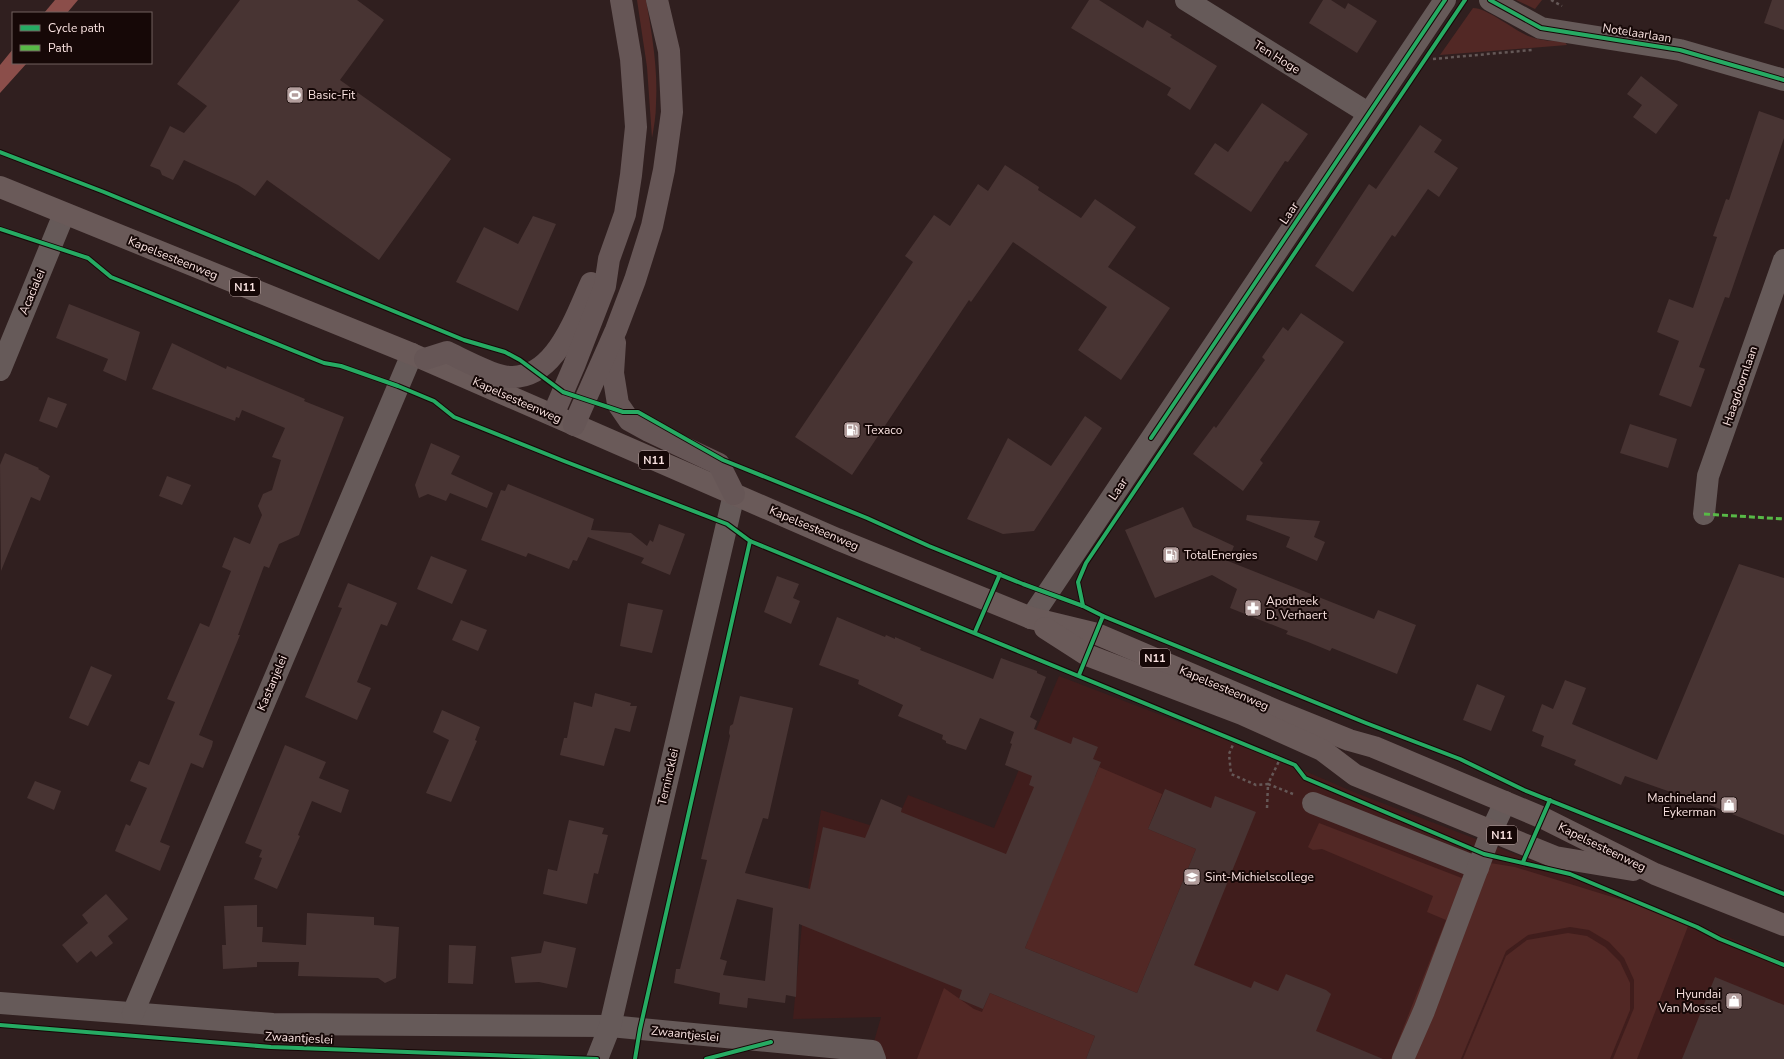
<svg xmlns="http://www.w3.org/2000/svg" width="1784" height="1059" font-family="'Nunito Sans',sans-serif">
<style>
.built{fill:#401d1c}
.green{fill:#522825}
.water{fill:#8b4e4a}
.building{fill:#483433;fill-rule:evenodd}
.lines{fill:none;stroke-linecap:round;stroke-linejoin:round}
.path{stroke:#655857;stroke-width:2.5;stroke-dasharray:3 3;stroke-linecap:butt}
.minor{stroke:#665a59;stroke-width:22}
.major{stroke:#6a5a59;stroke-width:22}
.highway{stroke:#665656;stroke-width:22}
.quiet{stroke:#58b947;stroke-width:3;stroke-dasharray:6 3;stroke-linecap:butt}
.cycleway-casing{stroke:#160807;stroke-width:6}
.cycleway{stroke:#26ab63;stroke-width:4}
.labels{text-anchor:middle;stroke-width:4;stroke-linejoin:round;paint-order:stroke}
.shield{fill:#160807;stroke:#b6a1a0;stroke-width:1}
.shield-label{font-size:11px;font-weight:bold;fill:#fae3e1}
.street-label{font-size:12px;fill:#fae3e1;stroke:#160807}
.poi-label{font-size:12px;fill:#fae3e1;stroke:#160807;text-anchor:start}
</style>
<rect width="100%" height="100%" fill="#301f1f"/>
<polygon class="built" points="1059,676 1286,763 1356,793 1690,921 1784,961 1784,1059 869,1059 881,1017 793,1019 802,924 821,810 892,832 908,795 994,828"/>
<g class="green">
<path d="M 637,0 L 646,0 C 652,34 658,69 656,104 C 656,115 654,127 652,138 L 647,67 Z"/>
<polygon points="1516,0 1542,0 1535,9"/>
<path d="M 1473,8 C 1488,8 1514,31 1531,37 C 1542,41 1554,41 1565,42 L 1567,45 L 1440,55 Z"/>
<polygon points="1069,767 1095,777 1099,767 1162,794 1148,829 1196,849 1137,993 1025,948 1028,941 1013,934"/>
<polygon points="1319,823 1480,885 1490,863 1515,867 1690,921 1637,1059 1613,1059 1634,1008 1634,980 1624,958 1609,942 1589,930 1570,927 1528,935 1506,951 1461,1059 1391,1059 1446,920 1427,912 1433,896 1322,849 1313,850 1308,847"/>
<polygon points="1568,933 1587,936 1605,947 1620,962 1630,983 1630,1010 1610,1059 1463,1059 1506,956 1527,940"/>
<polygon points="944,988 974,1009 982,1012 990,993 1095,1036 1086,1059 917,1059"/>
</g>
<g class="water">
<polygon points="55,0 78,0 67,13 44,13"/>
<polygon points="13,49 13,63 27,63 0,93 0,65"/>
</g>
<g class="building">
<polygon points="240,0 357,0 384,20 340,80 451,159 379,260 267,180 255,196 238,185 184,160 173,180 162,175 160,170 150,166 170,126 184,133 207,106 177,84"/>
<polygon points="1089,0 1099,0 1143,28 1147,20 1172,35 1170,37 1217,66 1190,110 1167,95 1171,88 1071,28"/>
<polygon points="1323,0 1331,0 1345,9 1348,3 1377,21 1357,53 1309,23"/>
<polygon points="1772,0 1784,0 1784,30 1764,23"/>
<polygon points="1641,76 1678,105 1656,134 1633,117 1642,105 1627,94"/>
<polygon points="1262,103 1308,134 1288,162 1285,161 1251,212 1194,174 1215,143 1228,152"/>
<polygon points="1759,111 1784,120 1784,138 1729,298 1725,297 1699,367 1705,369 1691,407 1659,395 1679,341 1657,332 1669,299 1693,308 1717,237 1713,236 1726,199 1729,200"/>
<polygon points="1420,125 1442,140 1434,152 1458,168 1439,197 1428,189 1395,237 1392,235 1353,292 1315,266 1369,184 1376,189"/>
<polygon points="1005,165 1039,187 1038,190 1081,218 1095,199 1136,227 1108,267 1170,308 1121,380 1078,350 1107,307 1013,242 971,302 969,300 852,475 795,437 913,262 905,256 934,215 950,226 978,184 988,191"/>
<polygon points="533,216 556,224 518,311 456,282 484,227 518,244"/>
<polygon points="69,304 140,332 126,381 103,371 108,359 56,338"/>
<polygon points="1301,313 1344,342 1260,460 1263,463 1243,491 1193,454 1214,426 1216,428 1265,360 1262,357 1283,327 1288,331"/>
<polygon points="172,343 226,369 227,366 305,399 304,401 344,417 299,535 279,544 269,568 264,566 238,635 240,635 199,735 213,741 212,746 203,768 191,763 160,842 170,846 160,871 115,851 126,824 130,826 147,788 130,781 139,761 149,765 175,702 167,699 184,660 200,623 209,627 231,571 222,567 234,537 250,544 262,515 258,506 263,494 272,490 281,460 272,457 285,428 242,410 239,418 236,417 235,421 152,389"/>
<polygon points="48,397 67,404 57,428 39,421"/>
<polygon points="1085,416 1102,428 1034,531 1003,534 967,519 1008,438 1051,466"/>
<polygon points="1630,424 1677,439 1668,468 1620,453"/>
<polygon points="431,443 460,456 451,474 493,493 487,508 450,493 446,501 428,494 419,498 415,485"/>
<polygon points="5,453 39,468 38,469 50,476 40,501 31,497 1,571 0,465"/>
<polygon points="167,476 191,485 182,505 159,496"/>
<polygon points="508,484 594,519 591,530 631,533 647,546 650,540 653,542 659,524 685,534 670,575 641,563 644,558 588,537 577,561 573,560 569,569 528,553 526,557 481,540 501,490 505,491"/>
<polygon points="1183,507 1193,527 1234,546 1228,561 1374,619 1378,610 1416,625 1397,674 1332,648 1330,651 1308,642 1286,634 1288,631 1230,608 1237,589 1212,575 1155,598 1125,530"/>
<polygon points="1247,515 1320,521 1314,537 1325,542 1317,561 1286,547 1290,537 1246,520"/>
<polygon points="431,556 467,570 452,604 417,589"/>
<polygon points="1739,564 1784,578 1784,835 1683,794 1682,796 1625,776 1621,785 1574,765 1576,760 1541,746 1544,736 1532,731 1542,704 1553,709 1565,680 1586,688 1572,724 1657,760"/>
<polygon points="777,576 799,584 793,598 800,601 791,624 764,612"/>
<polygon points="348,583 397,603 387,626 381,624 357,682 371,688 357,720 305,697 342,608 338,607"/>
<polygon points="628,603 663,610 652,653 620,646"/>
<path d="M 837,617 L 885,637 L 886,635 L 895,639 L 895,637 L 921,648 L 920,650 L 993,679 L 1001,658 L 1037,671 L 1037,673 L 1046,677 L 1030,717 L 1037,721 L 1034,729 L 1071,744 L 1073,737 L 1098,747 L 1093,759 L 1101,762 L 1025,948 L 1137,993 L 1196,849 L 1148,829 L 1165,789 L 1211,808 L 1215,796 L 1256,812 L 1194,965 L 1251,988 L 1254,981 L 1278,991 L 1286,974 L 1326,990 L 1331,994 L 1316,1031 L 1383,1059 L 1086,1059 L 1095,1036 L 990,993 L 983,1009 L 959,999 L 962,990 L 799,924 L 796,997 L 786,995 L 785,1003 L 748,998 L 747,1008 L 719,1004 L 720,993 L 674,983 L 676,969 L 680,969 L 707,860 L 701,859 L 730,736 L 729,733 L 730,726 L 733,724 L 740,696 L 793,708 L 768,819 L 763,818 L 745,873 L 810,889 L 823,827 L 865,838 L 881,799 L 902,808 L 901,812 L 1006,854 L 1034,787 L 1029,785 L 1032,776 L 1005,765 L 1012,744 L 1010,743 L 1014,732 L 980,718 L 966,750 L 946,743 L 946,741 L 942,739 L 943,735 L 898,716 L 903,705 L 858,684 L 859,680 L 819,665 ZM 737,899 L 773,908 L 765,981 L 723,975 L 727,961 L 720,959 Z"/>
<polygon points="461,620 487,630 478,651 452,640"/>
<polygon points="91,666 112,675 88,726 69,718"/>
<polygon points="1477,684 1505,696 1491,731 1463,720"/>
<polygon points="595,693 631,703 630,706 637,706 630,732 615,728 604,766 560,755 564,738 567,738 574,702 592,707"/>
<polygon points="442,710 480,727 475,740 477,741 451,802 426,793 449,740 433,732"/>
<polygon points="285,745 326,762 319,778 349,790 341,813 312,801 298,835 300,836 277,889 254,879 262,858 259,857 262,850 245,843"/>
<polygon points="35,781 61,791 54,810 27,798"/>
<polygon points="569,820 604,828 602,834 608,835 598,874 594,873 587,904 543,894 548,869 557,871"/>
<polygon points="106,894 128,919 108,936 113,943 96,957 91,951 77,963 62,945 88,923 82,915"/>
<polygon points="257,905 257,927 263,927 262,942 306,945 307,913 374,917 374,925 399,927 396,978 385,983 378,978 298,976 299,962 257,962 257,967 223,969 222,945 226,945 224,906"/>
<polygon points="544,941 576,948 567,988 539,982 515,983 511,957 541,953"/>
<polygon points="449,945 476,946 473,984 448,983"/>
<polygon points="1715,977 1784,1005 1784,1059 1682,1059"/>
</g>
<g class="lines">
<g class="path">
<polyline points="1551,0 1562,6"/>
<polyline points="1433,59 1532,50"/>
<polyline points="1235,740 1229,754 1231,774 1256,785 1268,784 1280,759"/>
<polyline points="1267,808 1268,784 1293,794"/>
</g>
<g class="minor">
<polyline points="1186,0 1368,113"/>
<polyline points="1490,0 1541,28 1680,50 1784,80"/>
<polyline points="0,370 64,214"/>
<polyline points="1704,514 1708,476 1784,260"/>
<polyline points="1031,618 1445,0"/>
<polyline points="1313,803 1478,868"/>
<polyline points="0,1003 273,1024 610,1026 872,1051 875,1059"/>
<polyline points="133,1013 412,354"/>
<polyline points="597,1059 610,1026 734,494"/>
<polyline points="1403,1059 1424,1011 1492,830 1505,802"/>
</g>
<g class="major">
<polyline points="0,187 412,354 837,539 1031,618 1097,634 1275,710 1349,740 1374,747 1543,818 1655,874 1784,925"/>
<polyline points="1045,628 1087,655 1242,714 1322,750 1355,775 1555,857 1633,870"/>
</g>
<g class="highway">
<polyline points="615,343 613,373 618,404 629,420 649,431 719,464 734,494"/>
<path d="M 425,359 L 447,352 C 462,359 488,373 503,376 C 553,386 575,318 591,283"/>
<polyline points="553,415 574,366 605,286 609,259 625,214 631,175 636,127 631,59 621,0"/>
<polyline points="574,425 616,330 635,280 652,226 664,170 672,112 669,51 657,0"/>
</g>
<polyline class="quiet" points="1704,514 1784,519"/>
<defs>
<g id="cycleway">
<polyline points="1490,0 1541,28 1680,50 1784,80"/>
<polyline points="0,152 104,192 464,340 505,352 520,360 563,392 623,412 638,412 723,460 867,518 929,546 1023,584 1083,606 1103,616 1366,723 1460,759 1524,790 1784,894"/>
<polyline points="0,229 88,258 111,277 324,363 341,366 398,386 434,401 454,417 564,461 727,524 750,541 1295,765 1305,778 1484,854 1570,874 1697,927 1720,939 1784,965"/>
<polyline points="1151,438 1445,0"/>
<polyline points="1083,606 1078,582 1086,563 1465,0"/>
<polyline points="975,632 1000,574"/>
<polyline points="1079,675 1103,616"/>
<polyline points="1523,862 1550,800"/>
<polyline points="0,1025 271,1047 597,1059"/>
<polyline points="635,1059 640,1029 750,541"/>
<polyline points="706,1059 771,1042"/>
</g>
</defs>
<use href="#cycleway" class="cycleway-casing"/>
<use href="#cycleway" class="cycleway"/>
</g>
<defs>
<symbol id="stadium-square" viewBox="-11 -11 22 22"><rect x="-9" y="-9" width="18" height="18" rx="4" fill="#b39e9d" stroke="#160807"/><path d="M0-5a6.5 5 0 1 0 0 10a6.5 5 0 1 0 0-10ZM-3.5-1.8h7v3.6h-7Z" fill="#fff"/></symbol>
<symbol id="fuel-square" viewBox="-11 -11 22 22"><rect x="-9" y="-9" width="18" height="18" rx="4" fill="#b39e9d" stroke="#160807"/><path d="M-5.5-6h7V0h2V4h1.3V-2.5L3-4.5l.8-.8L6-3V5H2.5V1h-1V6h-7ZM-4.2-4.7v3.2H.2V-4.7Z" fill="#fff"/></symbol>
<symbol id="pharmacy-square" viewBox="-11 -11 22 22"><rect x="-9" y="-9" width="18" height="18" rx="4" fill="#b39e9d" stroke="#160807"/><path d="M-2-6h4v4h4v4h-4v4h-4v-4h-4v-4h4Z" fill="#fff"/></symbol>
<symbol id="shop-square" viewBox="-11 -11 22 22"><rect x="-9" y="-9" width="18" height="18" rx="4" fill="#b39e9d" stroke="#160807"/><path d="M-5-2.5h2.3a2.7 3.5 0 0 1 5.4 0H5L5.5 6h-11ZM-1.5-2.5h3a1.5 2.3 0 0 0-3 0Z" fill="#fff"/></symbol>
<symbol id="school-square" viewBox="-11 -11 22 22"><rect x="-9" y="-9" width="18" height="18" rx="4" fill="#b39e9d" stroke="#160807"/><path d="M0-5L7-2L0 1L-7-2ZM-4 1L0 2.5L4 1V4Q0 6-4 4Z" fill="#fff"/></symbol>
</defs>
<g fill-rule="evenodd">
<use href="#stadium-square" x="285" y="85" width="20" height="20"/>
<use href="#fuel-square" x="842" y="420" width="20" height="20"/>
<use href="#fuel-square" x="1161" y="545" width="20" height="20"/>
<use href="#pharmacy-square" x="1243" y="598" width="20" height="20"/>
<use href="#shop-square" x="1719" y="795" width="20" height="20"/>
<use href="#school-square" x="1182" y="867" width="20" height="20"/>
<use href="#shop-square" x="1724" y="991" width="20" height="20"/>
</g>
<g class="labels">
<g class="shield">
<rect x="230" y="278" width="30" height="18" rx="3"/>
<rect x="639" y="451" width="30" height="18" rx="3"/>
<rect x="1140" y="649" width="30" height="18" rx="3"/>
<rect x="1487" y="826" width="30" height="18" rx="3"/>
</g>
<g class="shield-label">
<text x="245" y="291">N11</text>
<text x="654" y="464">N11</text>
<text x="1155" y="662">N11</text>
<text x="1502" y="839">N11</text>
</g>
<g class="street-label">
<text transform="translate(1637 33) rotate(9)" y="4">Notelaarlaan</text>
<text transform="translate(1277 57) rotate(32)" y="4">Ten Hoge</text>
<text transform="translate(1289 213) rotate(-56)" y="4">Laar</text>
<text transform="translate(173 258) rotate(22)" y="4">Kapelsesteenweg</text>
<text transform="translate(32 292) rotate(-67)" y="4">Acacialei</text>
<text transform="translate(1740 386) rotate(-71)" y="4">Haagdoornlaan</text>
<text transform="translate(517 400) rotate(24)" y="4">Kapelsesteenweg</text>
<text transform="translate(1118 489) rotate(-56)" y="4">Laar</text>
<text transform="translate(814 528) rotate(23)" y="4">Kapelsesteenweg</text>
<text transform="translate(272 683) rotate(-67)" y="4">Kastanjelei</text>
<text transform="translate(1224 688) rotate(23)" y="4">Kapelsesteenweg</text>
<text transform="translate(668 777) rotate(-77)" y="4">Ternincklei</text>
<text transform="translate(1602 847) rotate(26)" y="4">Kapelsesteenweg</text>
<text transform="translate(685 1034) rotate(6)" y="4">Zwaantjeslei</text>
<text transform="translate(299 1038) rotate(3)" y="4">Zwaantjeslei</text>
</g>
<g class="poi-label">
<text x="308" y="99">Basic-Fit</text>
<text x="865" y="434">Texaco</text>
<text x="1184" y="559">TotalEnergies</text>
<text x="1266" y="605">Apotheek<tspan x="1266" dy="14">D. Verhaert</tspan></text>
<text x="1716" y="802" text-anchor="end">Machineland<tspan x="1716" dy="14">Eykerman</tspan></text>
<text x="1205" y="881">Sint-Michielscollege</text>
<text x="1721" y="998" text-anchor="end">Hyundai<tspan x="1721" dy="14">Van Mossel</tspan></text>
</g>
</g>
<rect x="12" y="12" width="140" height="52" fill="#160807" stroke="#71605e"/>
<rect x="20" y="25" width="20" height="6" fill="#26ab63" stroke="#71605e"/>
<text x="48" y="32" font-size="12" fill="#fae3e1">Cycle path</text>
<rect x="20" y="45" width="20" height="6" fill="#58b947" stroke="#71605e"/>
<text x="48" y="52" font-size="12" fill="#fae3e1">Path</text>
</svg>
